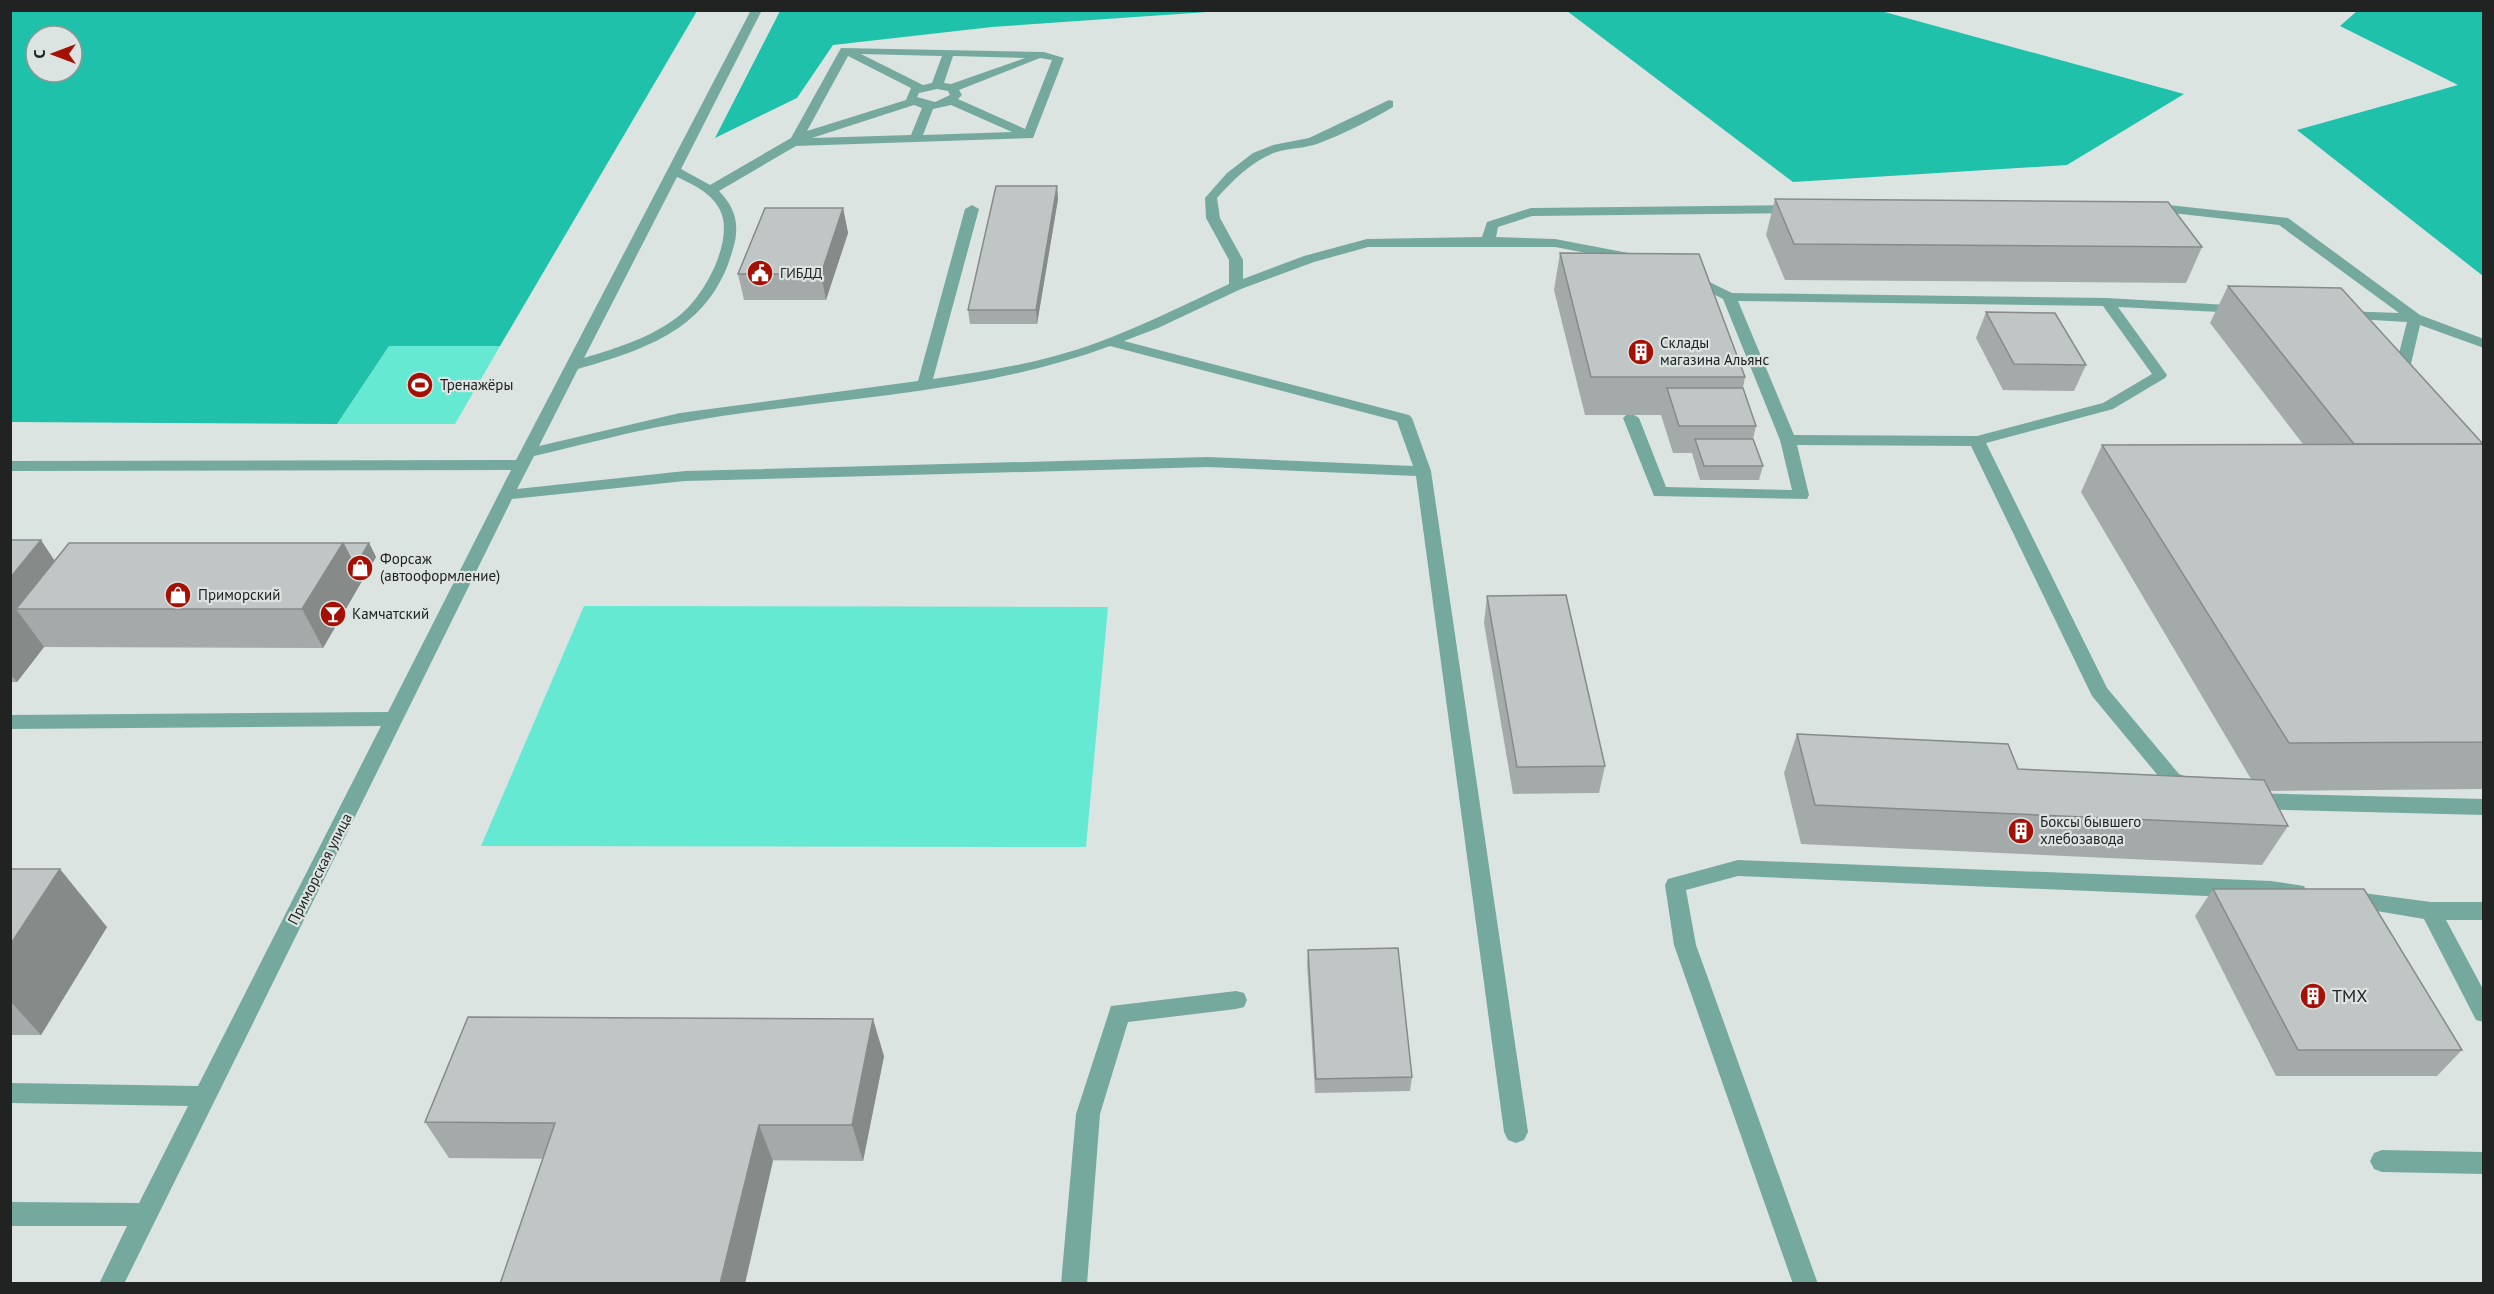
<svg xmlns="http://www.w3.org/2000/svg" width="2494" height="1294" font-family="'PT Sans',sans-serif">
<style>
.green{fill:#66e9d2}
.forest{fill:#1fc1aa;fill-rule:evenodd}
.lines{fill:none;stroke-linecap:round;stroke-linejoin:round}
.minor{fill:#75a99e;fill-rule:evenodd}
.wall{fill:#a4aaa9}
.shaded-wall{fill:#868b8a}
.building{fill:#bfc6c5;stroke:#868b8a;stroke-width:1.5}
.labels{text-anchor:middle;stroke-width:4.5;stroke-linejoin:round;paint-order:stroke}
.far-poi-label{font-size:14px;fill:#202322;stroke:#dce4e2;text-anchor:start}
.poi-label{font-size:15px;fill:#202322;stroke:#dce4e2;text-anchor:start}
.street-label{font-size:15px;fill:#202322;stroke:#dce4e2}
.near-poi-label{font-size:18px;fill:#202322;stroke:#dce4e2;text-anchor:start}
</style>
<rect width="100%" height="100%" fill="#dce4e2"/>
<g class="green">
<polygon points="389,346 500,346 455,424 337,424"/>
<polygon points="584,606 1108,607 1086,847 481,846"/>
</g>
<g class="forest">
<path d="M 11,10 L 697,10 L 697,11 L 500,346 L 389,346 L 337,424 L 11,422 ZM 36,36 L 72,36 L 72,72 L 36,72 Z"/>
<polygon points="780,11 780,10 1222,11 992,27 833,45 797,98 715,138"/>
<polygon points="1567,11 1881,11 2184,94 2067,165 1793,182"/>
<polygon points="2357,11 2483,11 2483,276 2297,130 2458,85 2340,26"/>
</g>
<g class="lines">
<g class="minor">
<path d="M 751,10 L 762,10 L 681,169 L 710,185 L 791,138 L 841,48 L 1044,52 L 1064,58 L 1033,138 L 796,146 L 719,191 C 736,208 740,226 733,249 C 711,328 650,348 578,369 L 539,446 L 680,413 L 918,381 L 965,209 L 972,205 L 979,209 L 933,379 C 974,373 1015,367 1055,356 C 1115,340 1173,310 1229,284 L 1229,260 L 1206,218 L 1205,198 L 1227,173 L 1253,153 L 1273,145 L 1309,138 L 1389,100 L 1393,101 L 1393,107 C 1369,121 1344,134 1317,144 C 1305,148 1293,148 1280,151 C 1255,158 1234,179 1217,198 L 1220,218 L 1243,260 L 1243,279 L 1304,256 L 1367,239 L 1482,237 L 1487,222 L 1531,208 L 1795,205 L 1802,209 L 1795,213 L 1532,216 L 1498,227 L 1496,237 L 1555,239 L 1639,255 L 1641,258 L 1634,262 L 1555,247 L 1368,247 L 1314,262 L 1241,289 L 1158,328 L 1124,341 L 1409,415 L 1412,418 L 1431,471 L 1528,1132 L 1524,1140 L 1516,1143 L 1508,1140 L 1504,1132 L 1416,476 L 1208,467 L 685,481 L 512,499 L 124,1284 L 99,1284 L 127,1226 L 10,1226 L 10,1202 L 139,1203 L 188,1106 L 10,1103 L 10,1083 L 198,1086 L 381,726 L 10,729 L 10,715 L 388,712 L 511,470 L 10,471 L 10,461 L 516,460 ZM 861,54 L 942,56 L 932,83 L 923,85 ZM 848,56 L 911,88 L 906,100 L 807,131 ZM 953,56 L 1025,58 L 951,84 L 944,83 ZM 1040,58 L 1052,60 L 1025,129 L 958,99 L 962,95 L 959,90 ZM 937,89 L 948,91 L 950,95 L 935,102 L 917,97 L 919,93 ZM 914,105 L 922,108 L 911,135 L 812,138 ZM 951,105 L 1012,132 L 923,135 L 933,109 ZM 677,177 C 692,184 712,193 720,210 C 735,240 704,296 680,315 C 653,337 617,348 584,358 ZM 1110,346 L 1397,421 L 1413,466 L 1208,457 L 685,471 L 517,489 L 534,456 C 583,445 631,431 680,423 C 824,397 973,397 1110,346 Z"/>
<polygon points="2150,203 2288,218 2420,315 2484,339 2484,348 2420,325 2411,364 2421,377 2419,380 2409,380 2396,365 2407,322 2338,318 2338,312 2343,311 2399,313 2279,225 2145,210 2145,204"/>
<path d="M 1691,273 L 1732,293 L 2107,298 L 2245,306 L 2247,309 L 2240,313 L 2118,307 L 2167,375 L 2165,378 L 2113,409 L 1986,443 L 2107,688 L 2179,774 L 2198,781 L 2201,786 L 2198,791 L 2191,793 L 2165,784 L 2092,696 L 1971,446 L 1797,445 L 1809,495 L 1807,499 L 1654,496 L 1623,418 L 1626,415 L 1631,413 L 1639,418 L 1666,487 L 1792,490 L 1780,440 L 1723,299 L 1686,280 L 1684,277 ZM 1738,301 L 2103,306 L 2152,374 L 2103,403 L 1977,436 L 1794,435 Z"/>
<polygon points="2251,793 2484,799 2484,815 2251,809 2244,806 2241,801 2244,796"/>
<polygon points="1738,860 2271,881 2304,886 2307,892 2304,898 2297,900 1738,876 1686,890 1696,945 1818,1284 1793,1284 1674,945 1665,885 1668,879"/>
<polygon points="2348,891 2431,902 2484,902 2484,920 2446,920 2484,991 2484,1022 2476,1020 2424,919 2341,905 2338,899 2341,893"/>
<polygon points="1236,991 1244,993 1247,1000 1244,1007 1236,1009 1128,1022 1100,1114 1087,1284 1061,1284 1076,1114 1111,1006"/>
<polygon points="2382,1150 2484,1152 2484,1174 2382,1172 2374,1169 2370,1161 2374,1153"/>
</g>
</g>
<g class="wall">
<polygon points="1057,186 1058,199 1037,324 970,324 968,310"/>
<polygon points="1775,199 2202,247 2186,283 1785,280 1766,235"/>
<polygon points="843,208 848,233 826,300 744,300 738,274"/>
<polygon points="1560,253 1745,377 1743,388 1756,426 1753,439 1763,466 1759,480 1700,480 1692,453 1673,453 1661,415 1585,415 1554,290"/>
<polygon points="2228,286 2484,444 2484,789 2270,791 2288,826 2262,865 1801,844 1784,773 1797,734 2018,769 2251,779 2081,492 2102,445 2303,444 2210,323"/>
<polygon points="1986,312 2086,365 2074,391 2003,390 1976,338"/>
<polygon points="10,540 55,560 369,543 376,557 323,648 44,647 17,682 10,682"/>
<polygon points="1487,596 1605,766 1599,793 1513,794 1484,623"/>
<polygon points="10,869 107,927 41,1035 10,1035"/>
<polygon points="2213,889 2462,1050 2437,1076 2276,1076 2195,916"/>
<polygon points="1308,950 1412,1077 1410,1091 1315,1093 1307,964"/>
<polygon points="884,1056 863,1161 449,1158 425,1122"/>
</g>
<g class="shaded-wall">
<polygon points="1057,186 1058,199 1037,324 1036,310"/>
<polygon points="843,208 848,233 826,300 821,274"/>
<polygon points="41,540 80,599 16,609 44,647 17,682 10,674 10,578"/>
<polygon points="343,543 369,543 376,557 323,648 302,609"/>
<polygon points="60,869 107,927 41,1035 10,1001 10,945"/>
<polygon points="873,1019 884,1056 863,1161 852,1125"/>
<polygon points="759,1125 773,1161 745,1284 720,1284"/>
</g>
<g class="building">
<polygon points="996,186 1057,186 1036,310 968,310"/>
<polygon points="1775,199 2168,202 2202,247 1794,244"/>
<polygon points="765,208 843,208 821,274 738,274"/>
<polygon points="1560,253 1699,254 1745,377 1591,377"/>
<polygon points="2228,286 2341,288 2483,444 2354,444"/>
<polygon points="1986,312 2055,313 2086,365 2014,364"/>
<polygon points="1667,388 1743,388 1756,426 1679,426"/>
<polygon points="1695,439 1753,439 1763,466 1704,466"/>
<polygon points="2484,444 2484,742 2289,743 2102,445"/>
<polygon points="10,540 41,540 10,578"/>
<polygon points="69,543 343,543 302,609 16,609"/>
<polygon points="343,543 369,543 355,567"/>
<polygon points="1566,595 1605,766 1517,767 1487,596"/>
<polygon points="1797,734 2008,744 2018,769 2264,780 2288,826 1815,805"/>
<polygon points="10,869 60,869 10,945"/>
<polygon points="2213,889 2364,889 2462,1050 2298,1050"/>
<polygon points="1398,948 1412,1077 1316,1079 1308,950"/>
<polygon points="468,1017 873,1019 852,1125 759,1125 720,1284 500,1284 555,1123 425,1122"/>
</g>
<defs>
<symbol id="civic-disc" viewBox="-11 -11 22 22"><circle r="9.5" fill="#a51005" stroke="#dce4e2"/><path d="M-.6-6.5H3V-4.5H.6V-3L4-1V1h2V6H-6V1h2V-1L-.6-3ZM-1.2 2.5V6h2.4V2.5Z" fill="#fff"/></symbol>
<symbol id="building-disc" viewBox="-11 -11 22 22"><circle r="9.5" fill="#a51005" stroke="#dce4e2"/><path d="M-4-6H4V6H1V3H-1V6H-4ZM-2.5-4.3h1.7v1.8h-1.7ZM.8-4.3h1.7v1.8H.8ZM-2.5-1h1.7V.8h-1.7ZM.8-1h1.7V.8H.8Z" fill="#fff"/></symbol>
<symbol id="stadium-disc" viewBox="-11 -11 22 22"><circle r="9.5" fill="#a51005" stroke="#dce4e2"/><path d="M0-5a6.5 5 0 1 0 0 10a6.5 5 0 1 0 0-10ZM-3.5-1.8h7v3.6h-7Z" fill="#fff"/></symbol>
<symbol id="shop-disc" viewBox="-11 -11 22 22"><circle r="9.5" fill="#a51005" stroke="#dce4e2"/><path d="M-5-2.5h2.3a2.7 3.5 0 0 1 5.4 0H5L5.5 6h-11ZM-1.5-2.5h3a1.5 2.3 0 0 0-3 0Z" fill="#fff"/></symbol>
<symbol id="bar-disc" viewBox="-11 -11 22 22"><circle r="9.5" fill="#a51005" stroke="#dce4e2"/><path d="M-6-5H6L.8 .8V4.5H3.5V6h-7V4.5H-.8V.8Z" fill="#fff"/></symbol>
</defs>
<g fill-rule="evenodd">
<use href="#civic-disc" x="745" y="258" width="30" height="30"/>
<use href="#building-disc" x="1626" y="337" width="30" height="30"/>
<use href="#stadium-disc" x="405" y="370" width="30" height="30"/>
<use href="#shop-disc" x="345" y="553" width="30" height="30"/>
<use href="#shop-disc" x="163" y="580" width="30" height="30"/>
<use href="#bar-disc" x="318" y="599" width="30" height="30"/>
<use href="#building-disc" x="2006" y="816" width="30" height="30"/>
<use href="#building-disc" x="2298" y="981" width="30" height="30"/>
</g>
<g class="labels">
<g class="far-poi-label">
<text x="780" y="278">ГИБДД</text>
</g>
<g class="poi-label">
<text x="1660" y="348">Склады<tspan x="1660" dy="17">магазина Альянс</tspan></text>
<text x="440" y="390">Тренажёры</text>
<text x="380" y="564">Форсаж<tspan x="380" dy="17">(автооформление)</tspan></text>
<text x="198" y="600">Приморский</text>
<text x="352" y="619">Камчатский</text>
<text x="2040" y="827">Боксы бывшего<tspan x="2040" dy="17">хлебозавода</tspan></text>
</g>
<g class="street-label">
<text transform="translate(320 869) rotate(-63)" y="5">Приморская улица</text>
</g>
<g class="near-poi-label">
<text x="2332" y="1002">ТМХ</text>
</g>
</g>
<rect width="2494" height="1294" fill="none" stroke="#202322" stroke-width="24"/>
<g transform="translate(54 54) rotate(270)"><circle r="28" fill="#dce4e2" stroke="#919795" stroke-width="1.5"/>
<path d="M0-4.5L10 22L0 15L-10 22Z" fill="#a51005"/>
<text y="-9" font-size="16" font-weight="bold" text-anchor="middle" fill="#202322">С</text>
</g>
</svg>
